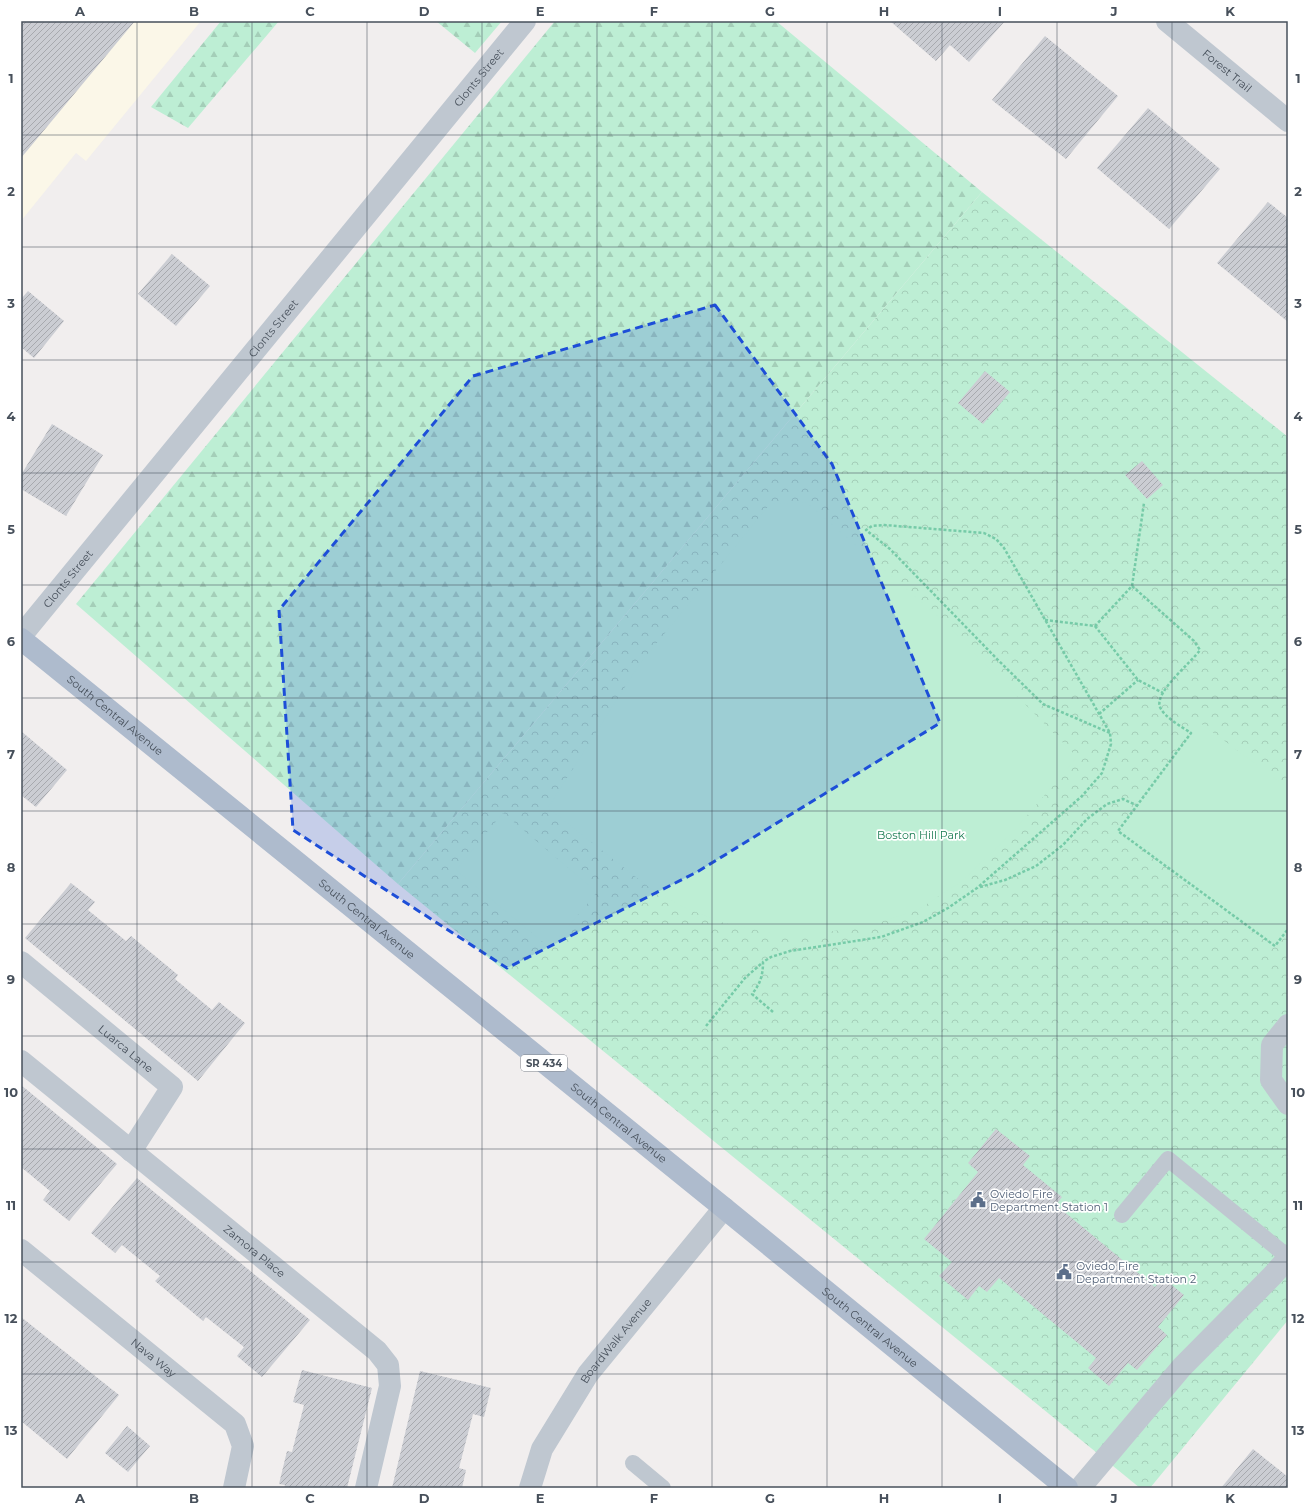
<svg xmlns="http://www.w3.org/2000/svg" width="1309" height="1509" font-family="Montserrat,sans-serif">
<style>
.commercial{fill:#fbf7e8}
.forest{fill:url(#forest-firs)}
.park{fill:url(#park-crowns)}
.pitch{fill:#bdeed4}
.building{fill:url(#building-hatch)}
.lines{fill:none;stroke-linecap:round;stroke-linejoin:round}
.path{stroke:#76cba8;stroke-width:2.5;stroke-dasharray:3 2;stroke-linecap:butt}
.lane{stroke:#bfc7d0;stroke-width:16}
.street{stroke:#bfc7d0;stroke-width:22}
.primary{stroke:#aebbcd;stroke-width:22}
.marked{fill:#1d4ed8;fill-opacity:0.2;stroke:#1d4ed8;stroke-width:3;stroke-dasharray:8 5;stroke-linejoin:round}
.grid{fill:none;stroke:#47505b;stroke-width:1;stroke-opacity:0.55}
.labels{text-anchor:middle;stroke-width:3.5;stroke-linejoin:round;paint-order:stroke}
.shield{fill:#fff;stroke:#7e848c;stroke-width:1}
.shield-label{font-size:10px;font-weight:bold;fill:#47505b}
.street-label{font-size:11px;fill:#47505b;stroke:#fff}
.park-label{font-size:11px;fill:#197b52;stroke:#fff}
.service-label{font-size:11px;fill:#4e5e75;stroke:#fff;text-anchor:start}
.neatline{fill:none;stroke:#47505b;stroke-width:1.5}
.grid-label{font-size:13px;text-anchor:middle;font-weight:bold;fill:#47505b}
</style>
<defs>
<pattern id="forest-firs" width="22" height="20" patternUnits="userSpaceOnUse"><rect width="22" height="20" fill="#bdeed4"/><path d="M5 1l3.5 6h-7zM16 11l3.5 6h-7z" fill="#a4ceb8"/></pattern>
<pattern id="park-crowns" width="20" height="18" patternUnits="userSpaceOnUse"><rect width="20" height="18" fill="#bdeed4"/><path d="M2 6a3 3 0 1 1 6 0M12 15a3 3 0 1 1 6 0" fill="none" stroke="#a4ceb8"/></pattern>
<pattern id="building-hatch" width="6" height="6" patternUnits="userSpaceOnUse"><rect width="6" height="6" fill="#cbcdd3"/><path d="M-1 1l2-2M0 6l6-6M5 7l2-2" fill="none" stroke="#a7a9ae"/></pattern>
</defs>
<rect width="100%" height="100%" fill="#f1eeee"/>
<polygon class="commercial" points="21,21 201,21 86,161 76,153 21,221"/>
<g class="forest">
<polygon points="221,21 279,21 188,128 151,107"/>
<polygon points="436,21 502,21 475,53"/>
<polygon points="555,21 776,21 982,192 398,884 76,604"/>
</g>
<polygon class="park" points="982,192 1288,437 1288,1320 1150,1488 1140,1488 398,884"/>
<g class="pitch">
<polygon points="806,502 941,619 1077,757 1013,832 962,881 919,909 869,926 819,933 770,933 724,923 683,907 650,888 548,808 639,665 770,504"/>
<polygon points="1199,722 1288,788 1288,929 1275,946 1118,831"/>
<polygon points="503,813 597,892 550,948 456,870"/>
</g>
<g class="building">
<polygon points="21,21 135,21 21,158"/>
<polygon points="890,21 1005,21 969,62 950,45 936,61"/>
<polygon points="1045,36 1118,96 1066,159 992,100"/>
<polygon points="1148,108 1220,169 1169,229 1097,168"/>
<polygon points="1268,202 1288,218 1288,322 1217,263"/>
<polygon points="172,254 210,286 176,326 138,294"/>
<polygon points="28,291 64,321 34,358 21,347 21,299"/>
<polygon points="985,371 1010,392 983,424 958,403"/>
<polygon points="52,424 103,455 66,516 21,489 21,475"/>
<polygon points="1142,461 1163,485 1147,499 1125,475"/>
<polygon points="21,731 67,770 36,807 21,795"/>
<polygon points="71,883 95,902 88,910 126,941 131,936 178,975 175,979 212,1010 219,1002 245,1023 198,1081 25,938"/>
<polygon points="21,1085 117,1164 69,1221 43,1200 50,1191 21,1167"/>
<polygon points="996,1129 1030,1156 1023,1165 1062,1197 1056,1205 1155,1287 1163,1278 1184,1295 1158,1327 1167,1335 1137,1370 1128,1363 1109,1386 1088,1368 1096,1358 999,1278 987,1292 979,1286 968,1300 939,1276 952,1262 924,1239 978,1172 968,1163"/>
<polygon points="137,1178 310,1320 262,1377 237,1356 244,1347 206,1317 203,1321 155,1281 160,1276 122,1245 115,1253 91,1233"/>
<polygon points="21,1317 119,1395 67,1459 21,1421"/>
<polygon points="302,1370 372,1388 347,1488 284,1488 285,1485 279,1484 287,1451 292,1452 304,1405 293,1402"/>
<polygon points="420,1371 491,1388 484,1417 473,1414 459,1468 466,1470 462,1488 392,1488"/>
<polygon points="127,1426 150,1446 128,1472 105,1453"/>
<polygon points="1253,1449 1288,1477 1288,1488 1221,1488"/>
</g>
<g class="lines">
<g class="path">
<path d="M 1132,586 L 1194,641 L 1200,650 C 1192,662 1154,692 1160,707 C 1164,717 1182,727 1191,733 L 1118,831 L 1275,946 L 1288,929"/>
<polyline points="1045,620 1095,626 1132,586 1144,503"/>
<polyline points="1095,626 1138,680 1163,693"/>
<polyline points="1099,714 1138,680"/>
<polyline points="980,887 1005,880 1036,866 1063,845 1087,819 1107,804 1123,799 1138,806"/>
<path d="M 773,1012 L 752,994 C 760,984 763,976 763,962 L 771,957 L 790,951 L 881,937 L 923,922 L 948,908 L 977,888 L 1082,796 L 1102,773 L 1111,744 L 1110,733 L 1004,548 L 996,539 L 984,533 L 884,525 L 872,526 L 866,530 L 890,549 L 998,660 L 1043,704 L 1110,733"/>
<polyline points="706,1026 745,978 762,963"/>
</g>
<g class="lane">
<polyline points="1122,1215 1168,1159 1288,1257"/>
<polyline points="633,1463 663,1488"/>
</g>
<g class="street">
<path id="s1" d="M 1167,21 L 1288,121"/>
<path id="s2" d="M 21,636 L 525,21"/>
<path id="s3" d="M 21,962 L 172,1087 L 131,1151"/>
<polyline points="1288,1025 1272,1045 1271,1080 1288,1104"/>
<path id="s4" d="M 21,1061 L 377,1351 L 388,1365 L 390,1386 L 366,1488"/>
<path id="s5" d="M 21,1250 L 235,1424 L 243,1446 L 234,1488"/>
<path id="s6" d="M 530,1488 L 542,1449 L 588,1374 L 724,1208"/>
<polyline points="1080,1488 1182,1367 1273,1275 1288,1258"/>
</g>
<path class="primary" id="s7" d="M 21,639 L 724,1208 L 1067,1488"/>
</g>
<path class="marked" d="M 715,305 L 832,464 L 940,723 L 697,872 L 507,968 L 293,830 L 279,610 L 473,376 Z"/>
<path class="grid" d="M 137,21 L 137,1488M 252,21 L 252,1488M 367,21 L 367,1488M 482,21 L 482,1488M 597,21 L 597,1488M 712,21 L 712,1488M 827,21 L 827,1488M 942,21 L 942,1488M 1057,21 L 1057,1488M 1172,21 L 1172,1488M 21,135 L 1288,135M 21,247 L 1288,247M 21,360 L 1288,360M 21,473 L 1288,473M 21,585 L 1288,585M 21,698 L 1288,698M 21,811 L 1288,811M 21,924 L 1288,924M 21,1036 L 1288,1036M 21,1149 L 1288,1149M 21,1262 L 1288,1262M 21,1374 L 1288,1374"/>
<defs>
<symbol id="civic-bare" viewBox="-9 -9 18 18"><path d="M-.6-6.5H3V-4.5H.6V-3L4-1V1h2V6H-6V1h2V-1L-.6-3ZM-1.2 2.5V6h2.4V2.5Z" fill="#5c6f8a" stroke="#fff" stroke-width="2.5" paint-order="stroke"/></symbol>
</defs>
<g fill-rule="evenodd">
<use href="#civic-bare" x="967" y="1189" width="22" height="22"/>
<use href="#civic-bare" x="1053" y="1261" width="22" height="22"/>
</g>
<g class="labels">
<rect class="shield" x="521" y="1055" width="46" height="16" rx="3"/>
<g class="shield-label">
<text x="544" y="1067">SR 434</text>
</g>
<g class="street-label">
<text dy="4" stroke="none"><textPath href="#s1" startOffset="78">Forest Trail</textPath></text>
<text dy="4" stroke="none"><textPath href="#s2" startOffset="722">Clonts Street</textPath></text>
<text dy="4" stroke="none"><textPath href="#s2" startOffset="398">Clonts Street</textPath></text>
<text dy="4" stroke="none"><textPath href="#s2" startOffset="74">Clonts Street</textPath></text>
<text dy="4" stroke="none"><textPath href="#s7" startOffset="121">South Central Avenue</textPath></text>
<text dy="4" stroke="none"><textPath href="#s7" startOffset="445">South Central Avenue</textPath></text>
<text dy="4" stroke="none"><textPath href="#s3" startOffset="136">Luarca Lane</textPath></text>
<text dy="4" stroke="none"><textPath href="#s7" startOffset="769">South Central Avenue</textPath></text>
<text dy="4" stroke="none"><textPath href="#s4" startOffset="301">Zamora Place</textPath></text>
<text dy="4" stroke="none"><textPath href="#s7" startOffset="1093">South Central Avenue</textPath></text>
<text dy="4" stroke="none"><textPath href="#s6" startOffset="172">BoardWalk Avenue</textPath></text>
<text dy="4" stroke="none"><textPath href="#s5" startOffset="171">Nava Way</textPath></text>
</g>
<g class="park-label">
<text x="921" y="839">Boston Hill Park</text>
</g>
<g class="service-label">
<text x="990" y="1198">Oviedo Fire<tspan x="990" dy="13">Department Station 1</tspan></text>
<text x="1076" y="1270">Oviedo Fire<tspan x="1076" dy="13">Department Station 2</tspan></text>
</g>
</g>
<rect width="1309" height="1509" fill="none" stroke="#ffffff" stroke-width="44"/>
<rect x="22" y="22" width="1265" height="1465" class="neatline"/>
<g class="grid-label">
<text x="80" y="16">A</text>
<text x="194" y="16">B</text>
<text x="310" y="16">C</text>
<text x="424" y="16">D</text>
<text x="540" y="16">E</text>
<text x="654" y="16">F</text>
<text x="770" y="16">G</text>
<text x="884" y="16">H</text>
<text x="1000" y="16">I</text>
<text x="1114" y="16">J</text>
<text x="1230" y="16">K</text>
<text x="11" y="83">1</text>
<text x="1298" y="83">1</text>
<text x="11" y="196">2</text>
<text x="1298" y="196">2</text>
<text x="11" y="308">3</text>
<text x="1298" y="308">3</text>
<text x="11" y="421">4</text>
<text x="1298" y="421">4</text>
<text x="11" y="534">5</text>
<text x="1298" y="534">5</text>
<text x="11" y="646">6</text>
<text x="1298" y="646">6</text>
<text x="11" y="759">7</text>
<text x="1298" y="759">7</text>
<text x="11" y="872">8</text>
<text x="1298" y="872">8</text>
<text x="11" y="984">9</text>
<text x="1298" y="984">9</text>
<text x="11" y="1097">10</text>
<text x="1298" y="1097">10</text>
<text x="11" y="1210">11</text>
<text x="1298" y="1210">11</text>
<text x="11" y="1323">12</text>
<text x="1298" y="1323">12</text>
<text x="11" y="1435">13</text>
<text x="1298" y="1435">13</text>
<text x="80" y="1503">A</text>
<text x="194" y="1503">B</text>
<text x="310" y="1503">C</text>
<text x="424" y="1503">D</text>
<text x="540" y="1503">E</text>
<text x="654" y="1503">F</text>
<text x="770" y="1503">G</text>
<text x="884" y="1503">H</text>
<text x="1000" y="1503">I</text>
<text x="1114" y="1503">J</text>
<text x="1230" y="1503">K</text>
</g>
</svg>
